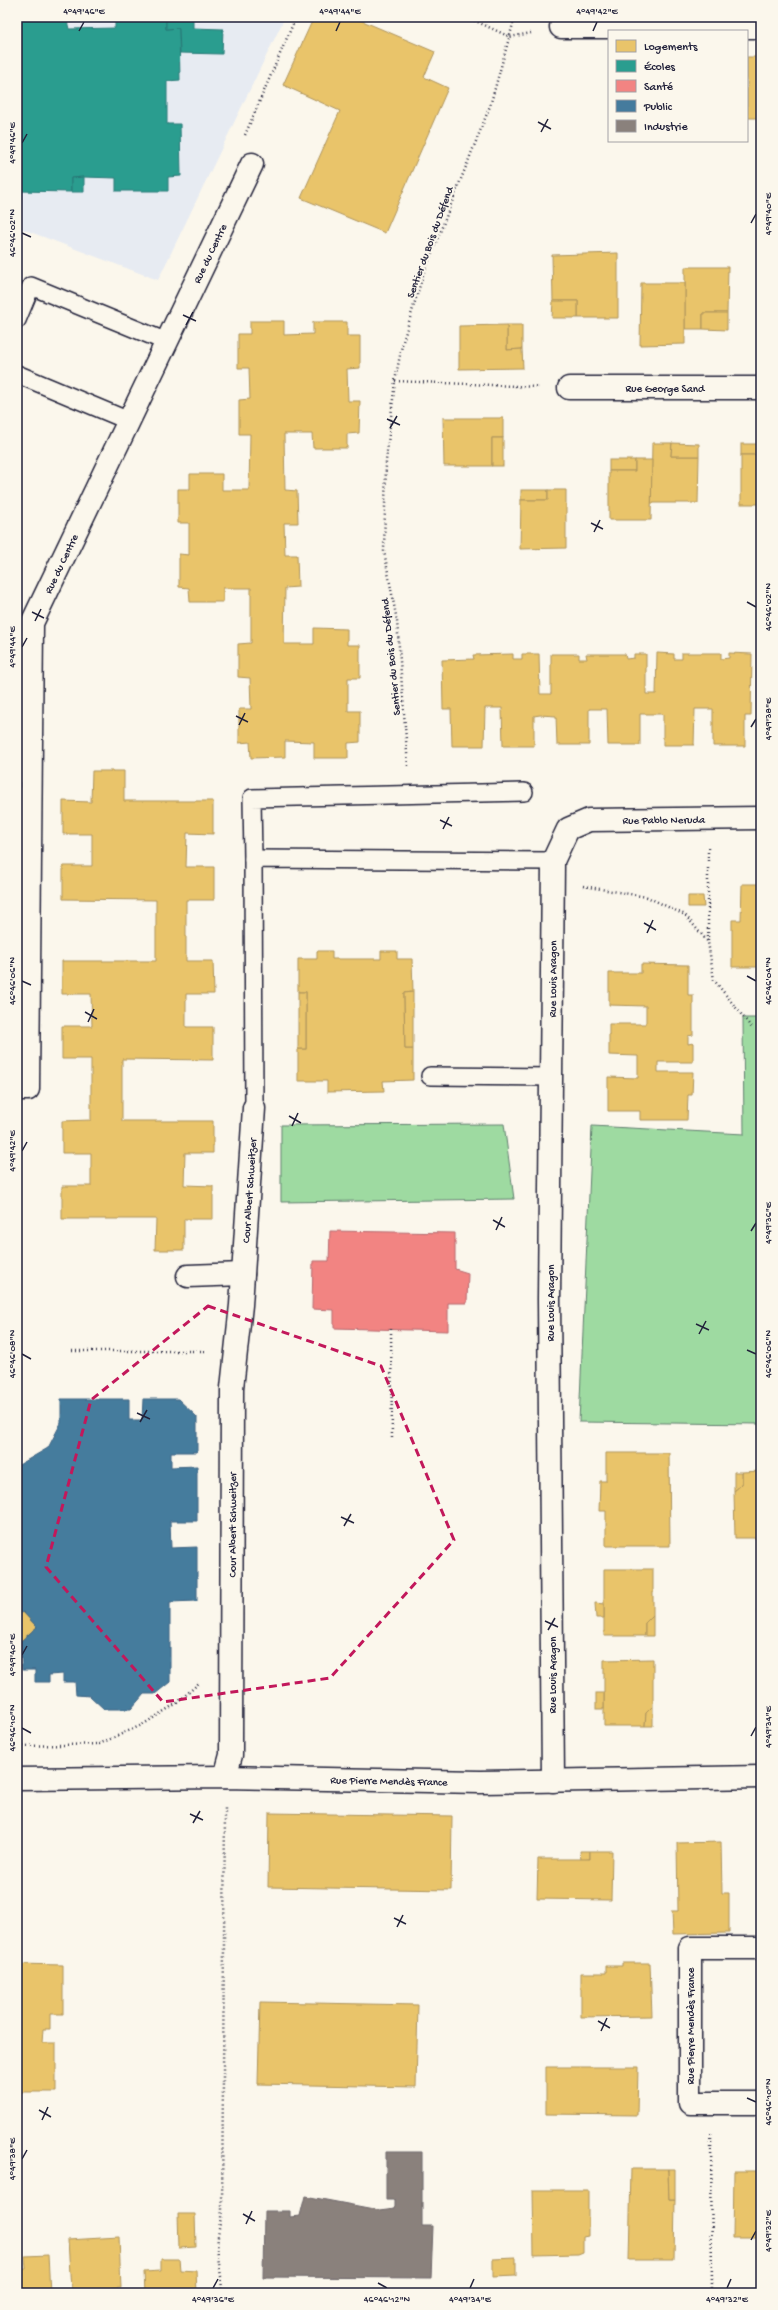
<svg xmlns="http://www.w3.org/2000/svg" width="778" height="2310" font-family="'Gochi Hand',sans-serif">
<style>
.built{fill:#e7ebf2}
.green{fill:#9edaa1;stroke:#607e6e}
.homes{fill:#e9c46a;stroke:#ad935c}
.schools{fill:#2a9d8f;stroke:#287876}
.health{fill:#f28482;stroke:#b4676d}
.public{fill:#457b9d;stroke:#3a6080}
.industry{fill:#8a817c;stroke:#6b6468}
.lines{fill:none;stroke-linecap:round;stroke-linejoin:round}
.lane-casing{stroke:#22223b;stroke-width:20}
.street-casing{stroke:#22223b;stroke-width:25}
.path{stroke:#22223b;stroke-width:2.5;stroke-dasharray:1 3;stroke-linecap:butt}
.lane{stroke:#fbf7ec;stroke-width:17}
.street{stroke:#fbf7ec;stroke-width:22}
.marked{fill:none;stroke:#c2185b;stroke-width:3;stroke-dasharray:8 5;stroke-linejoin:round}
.ticks{fill:none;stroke:#22223b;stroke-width:1.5}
.labels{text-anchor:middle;stroke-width:4;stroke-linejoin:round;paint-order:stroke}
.street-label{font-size:11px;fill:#22223b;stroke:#fbf7ec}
.neatline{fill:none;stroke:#22223b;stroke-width:1.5}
.ticks-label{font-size:10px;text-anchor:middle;fill:#22223b}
</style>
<rect width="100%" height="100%" fill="#fbf7ec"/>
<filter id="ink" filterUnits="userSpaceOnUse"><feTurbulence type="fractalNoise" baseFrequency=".025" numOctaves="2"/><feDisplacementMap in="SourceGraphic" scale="8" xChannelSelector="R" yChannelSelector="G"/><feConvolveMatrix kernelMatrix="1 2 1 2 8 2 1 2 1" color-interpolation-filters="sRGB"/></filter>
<g filter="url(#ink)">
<polygon class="built" points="17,17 285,17 158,280 17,227"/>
<g class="green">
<polygon points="743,1018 761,1018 761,1424 579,1422 592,1126 744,1134"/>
<polygon points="504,1124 514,1199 281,1202 281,1125"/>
</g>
<g class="homes">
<polygon points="314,17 353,17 435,52 424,77 448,88 385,233 301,198 340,111 283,85"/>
<rect x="747" y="57" width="14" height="61"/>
<polygon points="618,253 618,318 578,318 578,301 553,301 552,255"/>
<polygon points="685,267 728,267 727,313 703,313 703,329 685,329"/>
<polygon points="641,283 685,283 685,344 640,345"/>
<polygon points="553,301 578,301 578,318 552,318"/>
<polygon points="703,313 727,313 727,330 703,329"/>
<polygon points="250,321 284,321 284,335 313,334 313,322 347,322 347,336 360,336 360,368 347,369 348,401 360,401 359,433 347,434 347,448 313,448 312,434 284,434 285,490 297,491 298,523 284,523 285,555 297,555 298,587 285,588 284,644 314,644 314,628 347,629 347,645 360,645 360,678 348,678 348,711 360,711 360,742 348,743 348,758 314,758 314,742 285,741 285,757 251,758 250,742 239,743 239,709 251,709 250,678 238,677 238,644 251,643 251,588 223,588 223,602 190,602 189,588 179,587 179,554 189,555 189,523 178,523 178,489 190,489 190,474 222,474 222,490 249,490 250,434 239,434 239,400 250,399 249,368 238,368 238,334 250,334"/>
<polygon points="507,325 522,325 522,349 507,350"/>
<polygon points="507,325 507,350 522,349 523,368 459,369 459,326"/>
<polygon points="443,418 503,418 503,438 492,438 492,466 444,466"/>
<rect x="492" y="438" width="11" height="28"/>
<polygon points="652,443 672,443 671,456 699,456 698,503 651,503"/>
<polygon points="672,443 699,444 699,456 671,456"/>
<rect x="741" y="444" width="20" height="11"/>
<rect x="741" y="455" width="20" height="49"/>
<rect x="609" y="460" width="26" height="11"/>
<polygon points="635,460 652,460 651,520 609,520 609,471 635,471"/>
<rect x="521" y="490" width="27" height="10"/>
<polygon points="548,490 566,490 566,548 520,549 521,500 548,500"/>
<polygon points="657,653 674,654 674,659 682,659 682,653 721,653 721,659 729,658 729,653 752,654 751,716 745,716 745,746 713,746 713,709 695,709 694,745 663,745 663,714 640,714 640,745 608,745 607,709 589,709 589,745 557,745 556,716 540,715 534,716 534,746 503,746 502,708 485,708 484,746 452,746 451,709 443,709 442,660 474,659 473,655 513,654 513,659 522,659 522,654 539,654 540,694 551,694 551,654 579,654 579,659 587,659 586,654 625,654 626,659 634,658 634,654 646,654 646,694 656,694"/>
<polygon points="92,771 124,771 124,801 213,801 213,834 187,833 186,867 214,867 214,900 186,900 186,961 213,961 214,994 186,994 186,1027 213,1027 213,1060 122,1059 122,1121 213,1121 213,1153 185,1153 184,1185 213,1186 213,1219 184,1219 184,1250 155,1250 156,1219 62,1219 62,1186 91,1186 91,1153 62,1153 62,1121 91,1120 91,1059 62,1059 62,1026 92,1026 91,994 62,994 62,961 156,961 156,900 63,899 63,866 92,866 92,834 63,834 63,801 91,802"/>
<polygon points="742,884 761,884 761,967 732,967 732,920 741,920"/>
<polygon points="688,896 703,896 704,907 688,907"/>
<polygon points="317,951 332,951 332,959 381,959 381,951 397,951 397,959 412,959 413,992 404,993 405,1049 413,1049 413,1080 383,1081 384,1091 327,1092 327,1081 298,1081 298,1049 306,1049 306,992 298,992 298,959 317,959"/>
<polygon points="641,964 688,965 688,995 693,995 693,1035 688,1036 688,1044 693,1043 693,1062 658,1062 658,1072 693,1072 692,1095 688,1095 687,1120 640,1120 640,1111 608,1111 608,1077 638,1078 638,1056 609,1055 609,1024 646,1024 646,1006 609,1005 609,973 641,973"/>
<rect x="298" y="992" width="8" height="57"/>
<polygon points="413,992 413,1049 405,1049 404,993"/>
<polygon points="606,1453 669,1453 670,1546 606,1546 606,1511 599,1511 600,1481 606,1481"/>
<polygon points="761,1471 761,1538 735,1538 734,1491 742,1484 742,1472"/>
<polygon points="734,1472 742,1472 742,1484 734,1491"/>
<polygon points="759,1565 761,1565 761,1614 758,1611"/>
<polygon points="604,1569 653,1569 653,1615 645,1623 645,1636 604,1636"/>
<polygon points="595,1603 604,1604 604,1618 596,1618"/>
<polygon points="758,1611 761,1614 761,1631 759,1631"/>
<polygon points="23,1612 37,1627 21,1641 21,1615"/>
<polygon points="653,1615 653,1636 645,1636 645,1623"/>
<polygon points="653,1659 653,1706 646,1713 645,1726 604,1726 604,1660"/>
<rect x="596" y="1693" width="8" height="16"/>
<polygon points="653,1706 653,1726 645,1726 646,1713"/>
<polygon points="269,1813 452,1816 451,1890 268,1887"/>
<polygon points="721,1842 722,1893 729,1893 729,1933 673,1934 672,1911 678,1911 677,1843"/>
<polygon points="580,1851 590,1851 590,1859 581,1860"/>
<polygon points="590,1851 612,1851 611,1900 537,1899 538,1859 590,1859"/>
<polygon points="622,1963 650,1963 652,2016 581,2017 581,1973 606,1973 606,1966 622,1966"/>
<polygon points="17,1964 63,1965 63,2014 50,2014 50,2029 43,2029 42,2043 56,2043 56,2092 17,2092"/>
<polygon points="260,2002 418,2005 416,2087 258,2084"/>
<polygon points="546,2067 638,2067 637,2115 546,2114"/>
<polygon points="631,2169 668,2169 669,2199 675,2199 674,2260 629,2260"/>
<polygon points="668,2169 675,2169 675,2199 669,2199"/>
<polygon points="734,2171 761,2171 761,2238 733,2238"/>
<polygon points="533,2190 588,2190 588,2236 583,2237 583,2252 578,2254 534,2255"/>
<polygon points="178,2214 195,2214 196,2247 179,2248"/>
<polygon points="119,2237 121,2288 71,2291 68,2240"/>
<polygon points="48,2255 50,2293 17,2293 17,2270 26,2269 25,2256"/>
<polygon points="516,2258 516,2276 493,2277 493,2259"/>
<polygon points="161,2259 179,2259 180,2270 196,2271 197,2293 145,2293 144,2272 161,2271"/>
</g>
<g class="schools">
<polygon points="17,17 66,17 69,29 115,28 115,17 166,17 166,29 179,28 180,80 167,81 167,124 180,124 181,176 168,177 168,191 116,191 116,178 84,177 71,178 71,192 19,191"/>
<polygon points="166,17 193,17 193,28 223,29 222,54 180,53 179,28 166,29"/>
<rect x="17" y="177" width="2" height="14"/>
<polygon points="84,177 84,192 71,192 71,178"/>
</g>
<polygon class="health" points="330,1231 455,1233 455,1269 468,1273 467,1303 448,1303 448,1331 334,1328 334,1310 312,1309 313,1261 329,1261"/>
<polygon class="public" points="61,1399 129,1399 129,1420 142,1420 143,1399 178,1399 197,1417 197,1452 171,1452 171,1467 197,1466 197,1521 170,1521 171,1548 197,1547 197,1601 170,1602 170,1682 155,1694 144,1694 131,1709 104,1709 90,1696 76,1695 75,1682 63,1682 63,1674 49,1675 49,1682 35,1682 35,1670 22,1670 21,1641 37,1627 23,1612 17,1615 17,1533 21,1533 21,1521 17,1521 17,1466 48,1448 61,1423"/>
<polygon class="industry" points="386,2152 422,2152 422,2226 433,2226 431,2278 263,2277 264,2211 290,2211 290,2217 300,2216 305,2196 379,2210 395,2208 395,2200 386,2200"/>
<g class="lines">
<defs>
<g id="lane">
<polyline points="17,320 31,286 167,342"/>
<polyline points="17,374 129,421"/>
<polyline points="253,859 252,798 524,792"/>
<polyline points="430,1076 552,1077"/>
<polyline points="254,1108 253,859 553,861"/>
</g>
<g id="street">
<polyline points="561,27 761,27"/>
<path id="s1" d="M 569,388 L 761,388"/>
<path id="s2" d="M 17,1089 L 28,1089 L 32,623 L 252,164"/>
<polyline points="188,1276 243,1274"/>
<path id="s3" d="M 225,1777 L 231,1755 L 232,1388 L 241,1305 L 254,1108"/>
<path id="s4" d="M 17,1779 L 225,1777 L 480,1782 L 761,1777"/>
<path id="s5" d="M 553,1781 L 549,1299 L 553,861 L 568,829 L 589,820 L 761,818"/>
<polyline points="761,1948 690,1948 690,2103 761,2103"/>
</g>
</defs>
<use href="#lane" class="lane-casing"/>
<use href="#street" class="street-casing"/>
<g class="path">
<polyline points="467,17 510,37 531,33"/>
<polyline points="245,135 296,17"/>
<polyline points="395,381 539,387"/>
<polyline points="408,766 397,621 384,551 386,461 395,381 402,345 423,275 490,106 515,17"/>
<polyline points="583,886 647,897 685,915 708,942 714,980 752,1028"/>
<polyline points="708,941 708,848"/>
<polyline points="391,1329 392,1438"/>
<polyline points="72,1351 205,1351"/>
<polyline points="23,1746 99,1744 142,1725 177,1703 200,1682"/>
<polyline points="711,2134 712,2293"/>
<path d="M 221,2293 C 223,2279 219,2269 218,2255 C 216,2240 220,2225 222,2211 L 225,1807"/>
</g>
<use href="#lane" class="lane"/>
<use href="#street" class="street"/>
</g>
</g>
<path class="marked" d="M 208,1306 L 381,1366 L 454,1540 L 330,1678 L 163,1702 L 46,1567 L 91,1400 Z"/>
<path class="ticks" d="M 79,31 L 84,22M 336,31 L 340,22M 593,31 L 597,22M 538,122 L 551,129M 541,132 L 548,119M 22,143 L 27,134M 751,223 L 756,214M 22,233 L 31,237M 183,315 L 196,321M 186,325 L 193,312M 387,419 L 400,425M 390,428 L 397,416M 591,523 L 603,529M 594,532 L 600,520M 747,602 L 756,607M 32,612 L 44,618M 35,621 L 41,609M 22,647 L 27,638M 236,716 L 248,722M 239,725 L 245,713M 751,727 L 756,719M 440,820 L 452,826M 443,829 L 449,817M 644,923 L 656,930M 647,933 L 653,920M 747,976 L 756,981M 22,981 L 31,985M 85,1012 L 97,1019M 88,1022 L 94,1009M 289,1116 L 301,1123M 292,1126 L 298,1113M 22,1151 L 27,1142M 493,1220 L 505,1227M 496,1230 L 502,1217M 751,1231 L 756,1223M 696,1324 L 709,1330M 699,1334 L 706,1321M 747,1350 L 756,1354M 22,1354 L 31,1359M 137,1413 L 150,1419M 140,1422 L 147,1410M 341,1517 L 354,1523M 344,1526 L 351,1514M 545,1621 L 558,1627M 548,1630 L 555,1618M 22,1655 L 27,1646M 22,1728 L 31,1733M 751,1736 L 756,1727M 190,1814 L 203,1820M 193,1823 L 200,1811M 394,1918 L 406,1924M 397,1927 L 403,1915M 598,2021 L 610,2028M 601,2031 L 607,2018M 747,2098 L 756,2102M 39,2110 L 51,2117M 42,2120 L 48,2107M 22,2159 L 27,2150M 243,2214 L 255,2221M 246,2224 L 252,2211M 751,2240 L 756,2231M 378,2283 L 387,2288M 213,2288 L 218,2279M 470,2288 L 474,2279M 727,2288 L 731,2279"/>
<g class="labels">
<g class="street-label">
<text transform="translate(429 242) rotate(-70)" y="4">Sentier du Bois du Défend</text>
<text dy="4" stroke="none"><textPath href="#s2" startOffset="887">Rue du Centre</textPath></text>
<text dy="4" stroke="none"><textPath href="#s1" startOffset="96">Rue George Sand</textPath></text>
<text dy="4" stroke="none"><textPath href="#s2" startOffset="543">Rue du Centre</textPath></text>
<text transform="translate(390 657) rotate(-96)" y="4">Sentier du Bois du Défend</text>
<text dy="4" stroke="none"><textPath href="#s5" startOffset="1053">Rue Pablo Neruda</textPath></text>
<text dy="4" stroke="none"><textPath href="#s5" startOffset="802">Rue Louis Aragon</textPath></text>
<text dy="4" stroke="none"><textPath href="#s3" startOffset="588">Cour Albert Schweitzer</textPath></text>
<text transform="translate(550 1303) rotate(-90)" y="4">Rue Louis Aragon</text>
<text dy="4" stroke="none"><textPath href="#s3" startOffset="253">Cour Albert Schweitzer</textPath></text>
<text transform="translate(552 1675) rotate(-90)" y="4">Rue Louis Aragon</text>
<text dy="4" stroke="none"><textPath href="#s4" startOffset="372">Rue Pierre Mendès France</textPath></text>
<text transform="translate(690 2026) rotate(-90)" y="4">Rue Pierre Mendès France</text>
</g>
</g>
<rect width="778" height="2310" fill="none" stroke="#fbf7ec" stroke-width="44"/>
<rect x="608" y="30" width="140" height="112" fill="#fbf7ec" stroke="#a4a2a5"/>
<rect x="616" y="40" width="20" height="12" fill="#e9c46a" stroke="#a4a2a5"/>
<text x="644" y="50" font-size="12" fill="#22223b">Logements</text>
<rect x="616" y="60" width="20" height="12" fill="#2a9d8f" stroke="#a4a2a5"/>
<text x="644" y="70" font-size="12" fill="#22223b">Écoles</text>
<rect x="616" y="80" width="20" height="12" fill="#f28482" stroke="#a4a2a5"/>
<text x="644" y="90" font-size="12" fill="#22223b">Santé</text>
<rect x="616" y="100" width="20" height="12" fill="#457b9d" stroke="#a4a2a5"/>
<text x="644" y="110" font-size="12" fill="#22223b">Public</text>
<rect x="616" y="120" width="20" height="12" fill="#8a817c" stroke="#a4a2a5"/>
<text x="644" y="130" font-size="12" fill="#22223b">Industrie</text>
<rect x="22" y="22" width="734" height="2266" class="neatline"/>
<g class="ticks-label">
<text x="84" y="14">4°49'46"E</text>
<text x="340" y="14">4°49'44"E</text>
<text x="597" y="14">4°49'42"E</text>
<text transform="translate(11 143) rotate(-90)" y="4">4°49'46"E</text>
<text transform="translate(767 214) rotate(-90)" y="4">4°49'40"E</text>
<text transform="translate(11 233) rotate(-90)" y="4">46°46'02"N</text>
<text transform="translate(767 607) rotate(-90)" y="4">46°46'02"N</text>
<text transform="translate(11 647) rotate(-90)" y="4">4°49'44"E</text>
<text transform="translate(767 719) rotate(-90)" y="4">4°49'38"E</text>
<text transform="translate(11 981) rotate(-90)" y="4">46°46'06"N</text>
<text transform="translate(767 981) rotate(-90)" y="4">46°46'04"N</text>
<text transform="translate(11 1151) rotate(-90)" y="4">4°49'42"E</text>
<text transform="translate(767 1223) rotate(-90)" y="4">4°49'36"E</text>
<text transform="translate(11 1354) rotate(-90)" y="4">46°46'08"N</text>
<text transform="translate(767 1354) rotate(-90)" y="4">46°46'06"N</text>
<text transform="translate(11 1655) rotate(-90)" y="4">4°49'40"E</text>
<text transform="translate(767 1727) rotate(-90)" y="4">4°49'34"E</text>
<text transform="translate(11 1728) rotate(-90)" y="4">46°46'10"N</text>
<text transform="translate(767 2102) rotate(-90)" y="4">46°46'10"N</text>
<text transform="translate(11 2159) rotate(-90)" y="4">4°49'38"E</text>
<text transform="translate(767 2231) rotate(-90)" y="4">4°49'32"E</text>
<text x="213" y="2302">4°49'36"E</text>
<text x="387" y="2302">46°46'12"N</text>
<text x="470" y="2302">4°49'34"E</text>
<text x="727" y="2302">4°49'32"E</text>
</g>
</svg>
